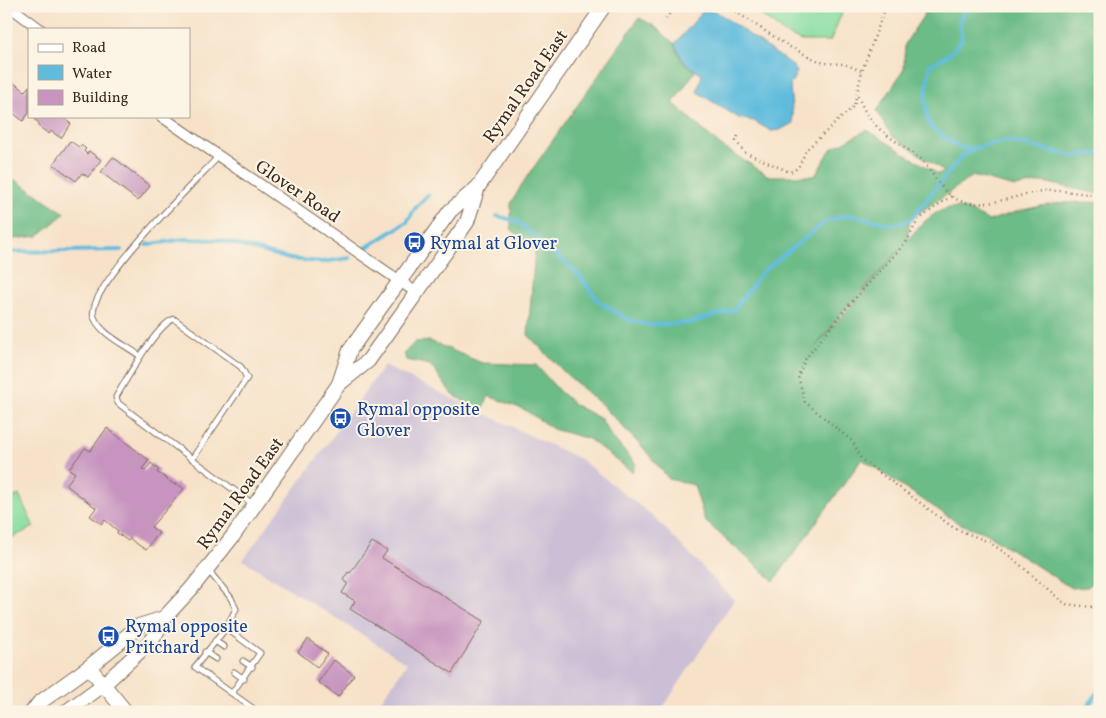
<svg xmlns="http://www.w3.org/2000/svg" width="1106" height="718" font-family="Vollkorn,serif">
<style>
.industrial{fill:#cbbfd5}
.green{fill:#85dda1;stroke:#608460}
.forest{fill:#6cbc87;stroke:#547352;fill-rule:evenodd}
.water{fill:#5fbcdd;stroke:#4d737e}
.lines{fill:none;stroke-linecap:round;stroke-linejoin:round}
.stream{stroke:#5fbcdd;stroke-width:4}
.building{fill:#c794c0}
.lane-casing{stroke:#7d6a5a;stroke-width:7}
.street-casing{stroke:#7d6a5a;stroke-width:12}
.secondary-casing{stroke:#7d6a5a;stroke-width:16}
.path{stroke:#7d6a5a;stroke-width:2.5;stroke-dasharray:1 4;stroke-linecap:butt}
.lane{stroke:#fff;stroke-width:5}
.street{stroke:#fff;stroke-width:10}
.secondary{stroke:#fff;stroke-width:14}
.labels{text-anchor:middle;stroke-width:4;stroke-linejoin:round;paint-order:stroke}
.street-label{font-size:18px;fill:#3b2a1e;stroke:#fcf5e5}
.transit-label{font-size:18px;fill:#164399;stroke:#fcf5e5;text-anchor:start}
</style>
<rect width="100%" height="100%" fill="#fcf5e5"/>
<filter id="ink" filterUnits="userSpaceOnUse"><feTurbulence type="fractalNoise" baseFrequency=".02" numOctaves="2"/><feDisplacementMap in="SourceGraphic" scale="10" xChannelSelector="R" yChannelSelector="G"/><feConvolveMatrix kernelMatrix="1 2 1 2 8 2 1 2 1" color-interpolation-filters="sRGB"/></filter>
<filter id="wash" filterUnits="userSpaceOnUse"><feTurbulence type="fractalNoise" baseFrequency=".0096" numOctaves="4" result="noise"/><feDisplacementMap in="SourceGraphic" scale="20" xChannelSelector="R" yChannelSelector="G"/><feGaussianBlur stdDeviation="1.12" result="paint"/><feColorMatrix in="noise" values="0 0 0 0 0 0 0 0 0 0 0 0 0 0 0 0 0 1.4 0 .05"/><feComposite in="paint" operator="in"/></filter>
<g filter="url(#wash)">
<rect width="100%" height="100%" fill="#f7e2c9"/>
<polygon class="industrial" points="384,366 580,459 654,517 734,600 660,712 373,712 407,663 243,560"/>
<g class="green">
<polygon points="749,6 845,6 830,41 801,41 786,34"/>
<polygon points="19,495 34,527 7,540 6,501"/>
</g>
<g class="forest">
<path d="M 924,6 L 1100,6 L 1100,194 L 1043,182 L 1015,187 L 973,176 L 910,219 L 907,240 C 913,235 917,228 923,223 C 949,200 962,206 989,221 C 1024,208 1062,199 1100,203 L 1100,575 L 1088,587 L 1071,588 L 986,533 L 958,523 L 862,459 L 774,581 L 705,521 L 694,485 L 669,479 L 645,450 L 602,405 L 565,373 L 528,335 L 535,250 L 511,229 L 511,204 L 522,184 L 639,18 L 653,25 L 675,44 L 682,61 L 696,70 L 673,103 L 721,146 L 769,176 L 815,176 L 831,149 L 867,130 L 938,174 L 944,171 L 892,136 L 877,111 L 904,69 L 905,44 L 925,13 ZM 901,248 L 816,346 L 841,314 Z"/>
<polygon points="6,174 65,213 38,236 6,240"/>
<polygon points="430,341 482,363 536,365 560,392 577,406 601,419 611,436 636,464 632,472 589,439 553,429 525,410 489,396 481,412 452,394 430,365 406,360 404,353 415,342"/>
</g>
<polygon class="water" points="704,10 717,12 793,66 797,72 790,85 793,123 780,130 771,131 754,121 739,118 697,92 702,75 683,61 675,44"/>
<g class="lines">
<g class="stream">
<polyline points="969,6 959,21 962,40 951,53 930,65 925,101 929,126 960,148 975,148 1008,141 1073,156 1100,153"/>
<polyline points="497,216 517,221 578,274 599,302 629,320 650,325 689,323 734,310 762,272 828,220 850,215 894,225 910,220 960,158 975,148"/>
<polyline points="146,245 184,239 220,240 290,259 322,262 350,258"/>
<polyline points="361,251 407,222 416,207 428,195"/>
<polyline points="6,252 121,250"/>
<polyline points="1083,712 1100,690"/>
</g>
</g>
<g id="blocks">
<g class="building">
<polygon points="10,80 25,91 29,86 29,113 23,121 6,107 6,86"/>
<polygon points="35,116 61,116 71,124 61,138 51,131 49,134 38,126 40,124 33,118"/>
<polygon points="70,141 79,147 81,145 86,149 84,151 87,154 89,151 101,160 88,177 82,173 76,181 53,164"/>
<polygon points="113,157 150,186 138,201 101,172"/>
<polygon points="107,428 149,460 142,469 145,471 151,463 159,470 157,472 175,485 176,483 184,489 151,527 159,533 146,550 130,539 128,541 117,533 118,531 105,520 102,524 90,516 96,508 66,485 75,473 69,469 85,448 90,451"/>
<polygon points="372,542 387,551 382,558 484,621 452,673 350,609 355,601 342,593 348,583 343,580 348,572 350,573"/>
<polygon points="308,639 328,654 317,667 298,652"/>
<polygon points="334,660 354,675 338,697 318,682"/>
</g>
</g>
</g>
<g filter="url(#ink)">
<use href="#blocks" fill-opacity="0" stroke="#7d6a5a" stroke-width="1"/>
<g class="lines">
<defs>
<g id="lane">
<path d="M 140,356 C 126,345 101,335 94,317 C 83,290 197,180 218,157"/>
<path d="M 192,459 L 247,378 L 241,367 L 174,319 C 156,325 127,379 116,397 L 118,403 L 136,417 L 254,505"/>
<polyline points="208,570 231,598 236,609 226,628"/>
<polyline points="215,641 224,647"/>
<polyline points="205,652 216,659"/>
<polyline points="243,661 252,667"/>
<polyline points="234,672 244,679"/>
<polyline points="232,693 260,653 226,628 195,667 258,712"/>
</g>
<g id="street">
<polyline points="9,6 40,29"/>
<polyline points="161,116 417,293"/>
</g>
<g id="secondary">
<polyline points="339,384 350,350 450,211 478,187 604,6"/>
<polyline points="89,667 126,712"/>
<polyline points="32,712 39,703 89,667 139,626 164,618"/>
<polyline points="66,712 103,685 153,639 164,618 191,589 233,536 339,384 368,361 467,222 478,187"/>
</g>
</defs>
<use href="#lane" class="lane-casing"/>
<use href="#street" class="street-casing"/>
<use href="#secondary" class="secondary-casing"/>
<g class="path">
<polyline points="727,6 788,46 810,57 824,63 844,64 862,71"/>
<polyline points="666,19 675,6"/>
<path d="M 858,96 C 871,131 891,136 918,157 C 931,168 937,185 950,195 C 974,215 1016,194 1043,191 C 1062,190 1081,193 1100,196"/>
<polyline points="738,136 736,141 744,152 790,172 798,168 807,149 854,106 862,71 886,6"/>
<polyline points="951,196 918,220 907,241 841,314 806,358 798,376 805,402 853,442 861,459 954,528 989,542 1011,557 1065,604 1100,608"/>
</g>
<use href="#lane" class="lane"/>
<use href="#street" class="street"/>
<use href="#secondary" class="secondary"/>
</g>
</g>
<defs>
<symbol id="bus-disc" viewBox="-11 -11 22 22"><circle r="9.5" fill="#1a4fb4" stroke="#fcf5e5"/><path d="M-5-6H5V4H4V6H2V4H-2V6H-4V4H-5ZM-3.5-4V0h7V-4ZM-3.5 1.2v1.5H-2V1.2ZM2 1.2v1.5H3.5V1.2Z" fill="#fff"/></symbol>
</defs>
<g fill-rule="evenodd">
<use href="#bus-disc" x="402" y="230" width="25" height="25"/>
<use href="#bus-disc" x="328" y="406" width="25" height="25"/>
<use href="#bus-disc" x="96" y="624" width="25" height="25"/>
</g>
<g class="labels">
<g class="street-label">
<text transform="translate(525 86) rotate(-55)" y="6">Rymal Road East</text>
<text transform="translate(298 191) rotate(34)" y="6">Glover Road</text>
<text transform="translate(240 493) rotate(-54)" y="6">Rymal Road East</text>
</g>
<g class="transit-label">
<text x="430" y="249">Rymal at Glover</text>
<text x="357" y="415">Rymal opposite<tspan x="357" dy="21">Glover</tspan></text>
<text x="125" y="632">Rymal opposite<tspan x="125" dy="21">Pritchard</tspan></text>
</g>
</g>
<rect width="1106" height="718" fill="none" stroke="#fcf5e5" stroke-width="25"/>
<rect x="28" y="28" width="162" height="90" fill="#fcf5e5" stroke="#afa495"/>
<rect x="38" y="44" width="25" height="8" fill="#ffffff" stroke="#afa495"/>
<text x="72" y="52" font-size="15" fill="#3b2a1e">Road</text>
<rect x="38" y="65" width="25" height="15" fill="#5fbcdd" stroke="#afa495"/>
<text x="72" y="78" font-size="15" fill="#3b2a1e">Water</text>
<rect x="38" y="90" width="25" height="15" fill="#c794c0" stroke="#afa495"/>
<text x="72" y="102" font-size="15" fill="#3b2a1e">Building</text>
</svg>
